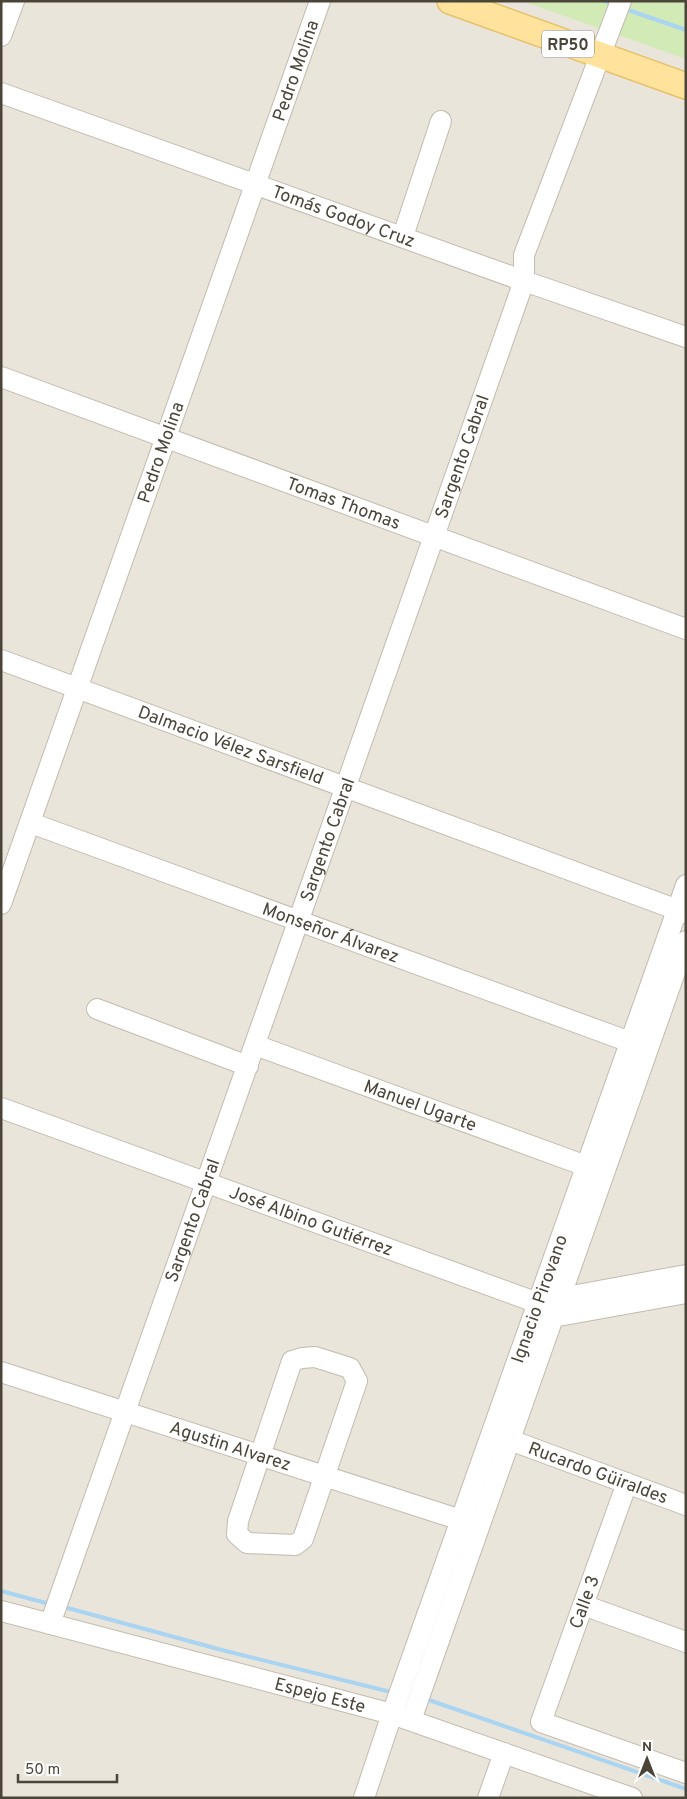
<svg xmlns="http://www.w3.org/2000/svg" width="687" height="1799" font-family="Overpass,sans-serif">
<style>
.residential{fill:#eae5da}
.green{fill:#d2eab5}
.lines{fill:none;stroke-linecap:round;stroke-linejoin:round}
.stream{stroke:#a9d4f2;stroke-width:4}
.minor-casing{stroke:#c2bbae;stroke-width:22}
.major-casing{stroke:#e6c16a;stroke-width:28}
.minor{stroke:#fff;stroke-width:20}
.major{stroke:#ffe39c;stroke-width:25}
.labels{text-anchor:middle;stroke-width:4.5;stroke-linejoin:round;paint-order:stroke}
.shield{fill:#fff;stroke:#817c74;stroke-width:1}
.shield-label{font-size:16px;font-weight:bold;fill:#4b4439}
.street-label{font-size:18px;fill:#4b4439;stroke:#fff}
</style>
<rect width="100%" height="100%" fill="#f6f3ec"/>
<rect class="residential" x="1" y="1" width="685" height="1797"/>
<polygon class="green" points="522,1 686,1 686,59"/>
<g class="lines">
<g class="stream">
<polyline points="604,1 614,5"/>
<polyline points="631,11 686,30"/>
<polyline points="1,1591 50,1604"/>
<polyline points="64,1607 222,1650 391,1692"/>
<polyline points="426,1699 686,1789"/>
</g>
<defs>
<g id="minor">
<polyline points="1,36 14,1"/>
<path id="s1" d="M 1,93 L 524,281 L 686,337"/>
<polyline points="403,236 441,121"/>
<path id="s2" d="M 1,377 L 686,629"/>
<path id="s3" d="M 1,660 L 686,913"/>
<path id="s4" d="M 31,823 L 630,1042"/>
<path id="s5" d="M 1,904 L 320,1"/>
<polyline points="97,1009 248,1066"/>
<path id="s6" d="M 255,1045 L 586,1166"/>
<path id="s7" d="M 1,1108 L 538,1303 L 553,1317 L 686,1293"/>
<polyline points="550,1300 686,1275"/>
<polygon points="315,1357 350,1368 357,1381 303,1539 295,1545 247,1543 237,1534 238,1521 292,1361 302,1358"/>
<path id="s8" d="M 1,1372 L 461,1520"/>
<path id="s9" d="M 510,1440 L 686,1505"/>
<polyline points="627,1483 541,1722 686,1773"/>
<polyline points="583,1605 686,1642"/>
<path id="s10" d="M 1,1611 L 392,1714 L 632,1798"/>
<path id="s11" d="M 50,1624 C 131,1389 216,1156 298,922 C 374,708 448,494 524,281 L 524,255 L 621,1"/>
<polyline points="411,1720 686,941"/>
<path id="s12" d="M 364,1798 L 392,1714 L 686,885"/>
<polyline points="488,1798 504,1753"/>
</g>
<polyline id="major" points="450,1 686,86"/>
</defs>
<use href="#minor" class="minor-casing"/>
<use href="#major" class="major-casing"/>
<use href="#minor" class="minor"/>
<use href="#major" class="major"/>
</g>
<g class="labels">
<rect class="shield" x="542" y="30.5" width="52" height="27" rx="4"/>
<g class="shield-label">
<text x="568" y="50">RP50</text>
</g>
<g class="street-label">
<text dy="6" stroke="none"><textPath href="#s5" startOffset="884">Pedro Molina</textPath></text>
<text dy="6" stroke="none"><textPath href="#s1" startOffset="364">Tomás Godoy Cruz</textPath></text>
<text dy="6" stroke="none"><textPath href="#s5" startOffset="479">Pedro Molina</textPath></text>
<text dy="6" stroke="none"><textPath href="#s11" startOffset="1238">Sargento Cabral</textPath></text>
<text dy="6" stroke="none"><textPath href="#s2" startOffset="365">Tomas Thomas</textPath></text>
<text dy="6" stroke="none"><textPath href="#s3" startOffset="245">Dalmacio Vélez Sarsfield</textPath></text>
<text dy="6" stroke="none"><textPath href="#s11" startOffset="832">Sargento Cabral</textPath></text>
<text dy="6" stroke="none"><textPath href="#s4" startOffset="319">Monseñor Álvarez</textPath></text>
<text dy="6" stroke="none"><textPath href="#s6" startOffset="176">Manuel Ugarte</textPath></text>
<text dy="6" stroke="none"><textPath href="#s11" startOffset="428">Sargento Cabral</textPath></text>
<text dy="6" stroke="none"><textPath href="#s7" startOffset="330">José Albino Gutiérrez</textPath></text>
<text dy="6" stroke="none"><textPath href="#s12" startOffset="529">Ignacio Pirovano</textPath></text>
<text dy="6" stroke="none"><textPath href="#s8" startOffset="241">Agustin Alvarez</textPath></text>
<text dy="6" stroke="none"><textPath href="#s9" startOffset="94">Rucardo Güiraldes</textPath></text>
<text transform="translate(584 1602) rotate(-70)" y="6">Calle 3</text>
<text dy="6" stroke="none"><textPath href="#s10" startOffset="330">Espejo Este</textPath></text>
</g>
</g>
<rect width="687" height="1799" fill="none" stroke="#4b4439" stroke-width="5"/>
<g transform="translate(647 1759)" stroke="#ffffff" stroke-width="4" paint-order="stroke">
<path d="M0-4L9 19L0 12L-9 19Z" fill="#4b4439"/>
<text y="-8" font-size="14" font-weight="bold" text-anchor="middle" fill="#4b4439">N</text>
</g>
<path d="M18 1774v8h99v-8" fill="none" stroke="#4b4439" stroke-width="2.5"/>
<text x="25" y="1774" font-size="15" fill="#4b4439" stroke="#ffffff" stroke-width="4" paint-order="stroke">50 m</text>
</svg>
